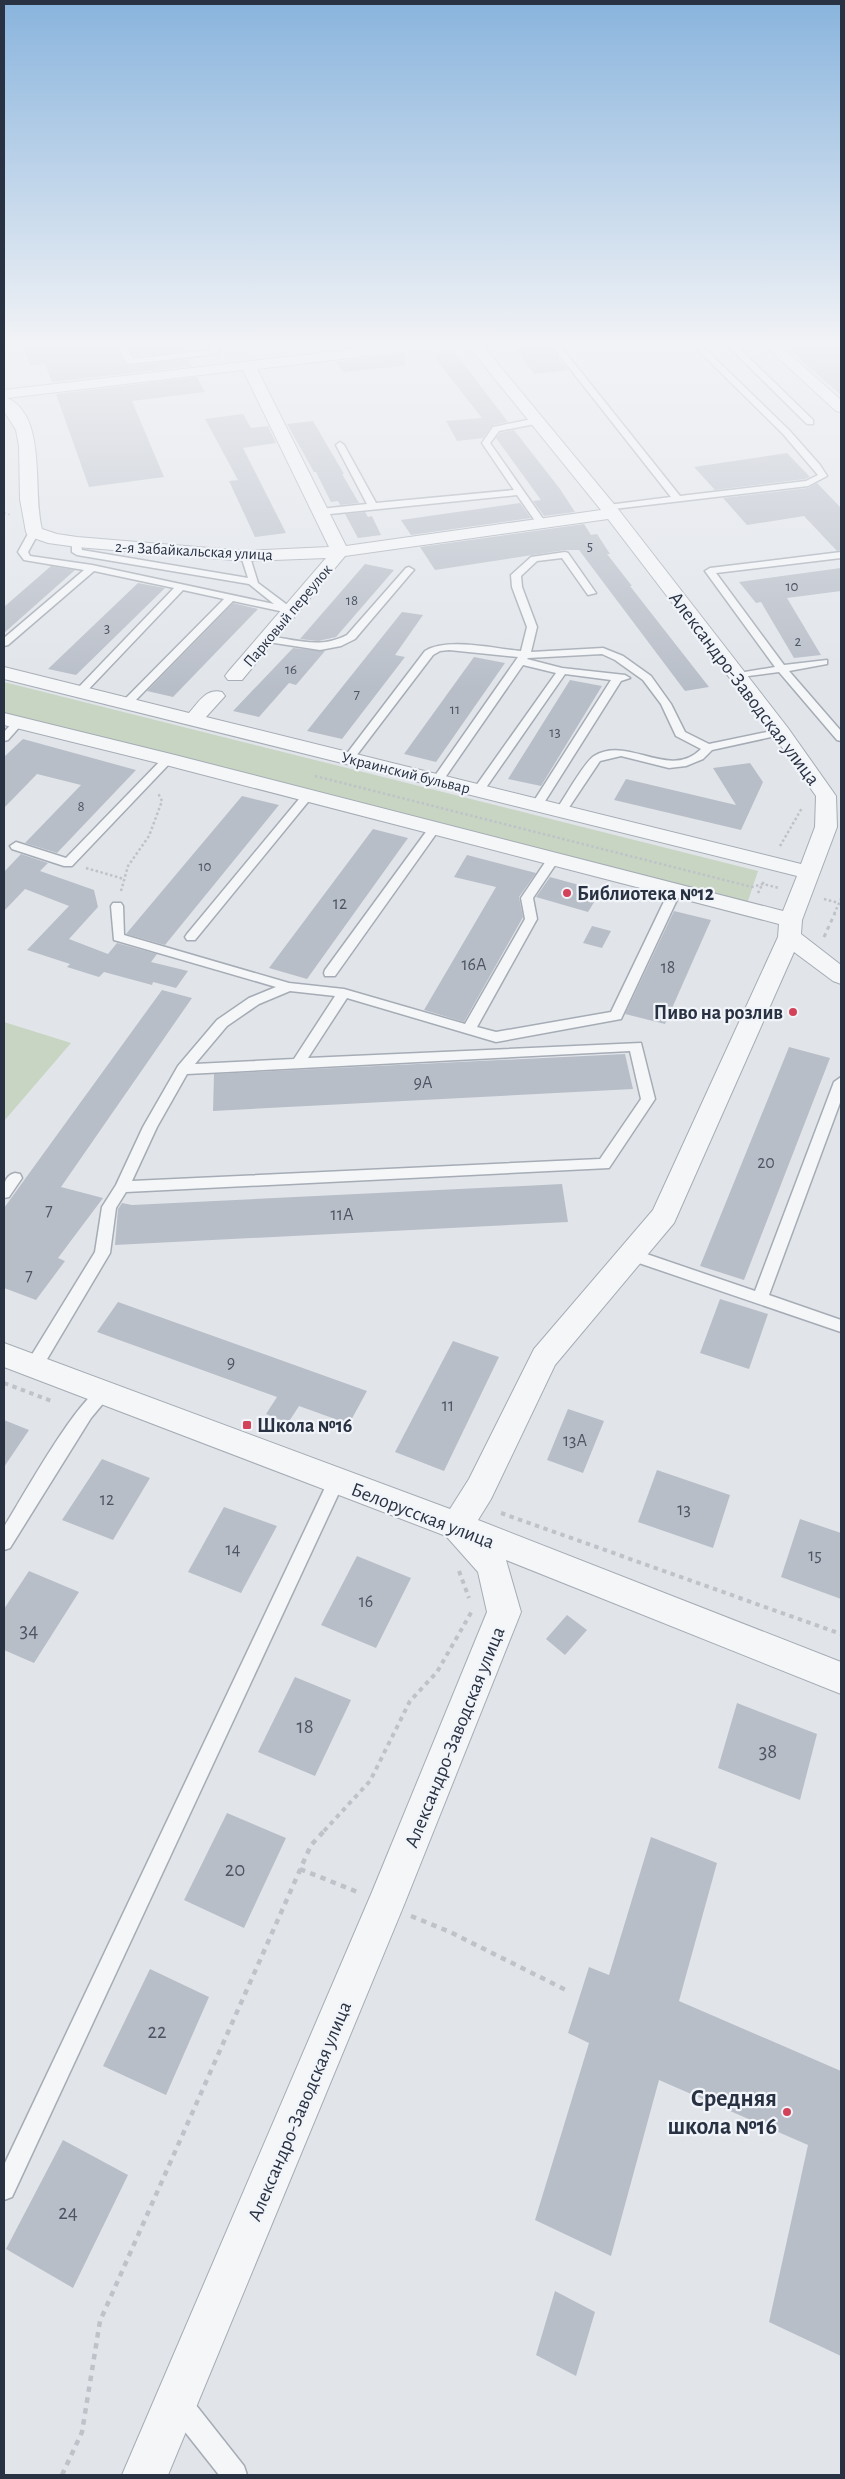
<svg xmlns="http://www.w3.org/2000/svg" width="845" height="2479" font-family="'Alegreya Sans',sans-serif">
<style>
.green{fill:#c7d5c2}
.building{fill:#b8bec8}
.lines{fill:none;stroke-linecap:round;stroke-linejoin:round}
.lane-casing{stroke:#a6acb5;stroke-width:3}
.street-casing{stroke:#a6acb5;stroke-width:2}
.path-far4{stroke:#bfc3c9;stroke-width:2;stroke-dasharray:2 2;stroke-linecap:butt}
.path-far3{stroke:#bfc3c9;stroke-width:2.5;stroke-dasharray:2.5 2.5;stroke-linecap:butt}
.path-far2{stroke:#bfc3c9;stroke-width:3;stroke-dasharray:4 4;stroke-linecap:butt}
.path-far1{stroke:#bfc3c9;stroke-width:4;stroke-dasharray:4.5 4.5;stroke-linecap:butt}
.path{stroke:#bfc3c9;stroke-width:4.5;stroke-dasharray:5.5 5.5;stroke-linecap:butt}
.lane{fill:#f4f6f8;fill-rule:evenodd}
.street{fill:#f4f6f8;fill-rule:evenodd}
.poi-dot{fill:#d44259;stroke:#f1f4f8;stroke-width:2}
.labels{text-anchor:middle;stroke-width:4.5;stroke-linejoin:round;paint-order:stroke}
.far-number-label{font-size:15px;fill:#4d5564}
.far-street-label{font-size:16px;fill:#293243;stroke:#f1f4f8}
.number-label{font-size:18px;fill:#4d5564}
.street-label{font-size:20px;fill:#293243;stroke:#f1f4f8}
.poi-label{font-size:20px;font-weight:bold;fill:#293243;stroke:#f1f4f8;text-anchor:start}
.near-number-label{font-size:21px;fill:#4d5564}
.near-poi-label{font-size:24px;font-weight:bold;fill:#293243;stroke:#f1f4f8;text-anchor:end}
</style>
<rect width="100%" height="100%" fill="#e1e5ea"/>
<g class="green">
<polygon points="4,682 758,871 747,904 4,713"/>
<polygon points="4,1022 71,1043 4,1121"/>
</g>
<g class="building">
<polygon points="21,342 114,342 124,363 129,366 188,359 192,366 52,382 45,364 30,366"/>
<polygon points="126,342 180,342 184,351 134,357"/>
<polygon points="322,342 396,342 328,350"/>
<polygon points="529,342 546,342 568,370 534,374 512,344"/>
<polygon points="780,342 833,342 841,349 841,395"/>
<polygon points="453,350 508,422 493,425 483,438 457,441 446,421 482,418 431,353"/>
<polygon points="405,353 405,366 343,372 336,362"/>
<polygon points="197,377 205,392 132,401 164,477 89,487 56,394"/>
<polygon points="243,414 251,428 268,426 276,443 243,448 286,533 255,537 229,481 238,480 205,419"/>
<polygon points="313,421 344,474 342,474 359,503 340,505 338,501 331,502 316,472 314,472 287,424"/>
<polygon points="514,430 560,489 575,512 544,516 533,501 541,500 496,438 500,433"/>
<polygon points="787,453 810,477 805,479 715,490 694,467"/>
<polygon points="817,483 841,508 841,550 837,551 804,516 747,525 723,498 808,488"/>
<polygon points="520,503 531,518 411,535 401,520"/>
<polygon points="365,512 368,517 372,516 381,535 358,538 345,514"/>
<polygon points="584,524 591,535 597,534 610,554 607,554 632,586 630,586 709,687 685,691 579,550 565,550 435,570 420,547"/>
<polygon points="365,564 394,570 336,637 318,641 300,639"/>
<polygon points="51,566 75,570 4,633 4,607"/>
<polygon points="841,568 841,591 787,598 821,655 794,658 761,602 756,603 739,582"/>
<polygon points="138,583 165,588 76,675 48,669"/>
<polygon points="233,603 258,609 173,697 147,691"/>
<polygon points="402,612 423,615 395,655 405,657 342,739 307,731"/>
<polygon points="293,648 325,651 296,685 289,683 259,717 233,711"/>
<polygon points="474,657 505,663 436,762 404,754"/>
<polygon points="570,680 602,686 541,786 508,779"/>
<polygon points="23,739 136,770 57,853 25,843 81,785 37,774 4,808 4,757"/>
<polygon points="750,763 763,782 741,830 614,800 626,779 736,805 713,768"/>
<polygon points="242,796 279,805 165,945 126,934"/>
<polygon points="373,829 408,838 307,979 269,968"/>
<polygon points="21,854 48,863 40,871 94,890 98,907 69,939 108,954 117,943 157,954 151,962 188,971 176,988 153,982 152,985 104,972 99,977 67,967 70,964 27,950 69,906 25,889 4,911 4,872"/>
<polygon points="467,855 536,873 519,897 523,917 464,1022 424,1010 496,887 454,877"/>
<polygon points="550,877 601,891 588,912 536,897"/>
<polygon points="674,911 711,920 665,1024 625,1014"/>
<polygon points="592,926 611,931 602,948 583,943"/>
<polygon points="162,990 192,998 61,1187 103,1198 58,1258 65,1261 36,1300 4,1288 4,1208"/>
<polygon points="789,1047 830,1058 744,1280 700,1266"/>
<polygon points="625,1054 633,1089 213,1111 214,1074"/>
<polygon points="562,1184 568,1222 115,1245 118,1209 122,1203 132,1205"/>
<polygon points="720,1299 768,1314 749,1369 700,1353"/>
<polygon points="118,1302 367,1391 349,1424 299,1406 288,1423 266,1414 277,1397 97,1332"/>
<polygon points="453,1341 499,1357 444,1471 395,1452"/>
<polygon points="568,1409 604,1421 583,1473 547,1460"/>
<polygon points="4,1420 29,1430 4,1467"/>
<polygon points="102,1459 150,1478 113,1540 62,1520"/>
<polygon points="657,1470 730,1495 713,1548 638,1522"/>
<polygon points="224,1507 277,1526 241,1593 188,1572"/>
<polygon points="800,1519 841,1533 841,1599 781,1577"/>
<polygon points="357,1556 411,1578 376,1648 321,1625"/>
<polygon points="29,1571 79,1592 34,1663 4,1650 4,1609"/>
<polygon points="567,1615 587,1630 565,1655 546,1639"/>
<polygon points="295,1677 351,1700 315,1776 258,1752"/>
<polygon points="737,1703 817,1734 800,1800 718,1768"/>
<polygon points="227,1813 286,1838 244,1928 184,1900"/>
<polygon points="651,1837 717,1863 679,2001 841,2071 841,2356 769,2322 808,2145 659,2080 611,2256 535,2220 589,2043 568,2033 589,1967 609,1975"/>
<polygon points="150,1969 209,1997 166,2095 103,2066"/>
<polygon points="63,2140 128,2175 73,2288 6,2249"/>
<polygon points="555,2291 595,2312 576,2376 536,2355"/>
</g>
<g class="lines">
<defs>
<g id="lane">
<polygon points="116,342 124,342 133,359 211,350 207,342 215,342 220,352 216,354 130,364 126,362"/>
<polygon points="549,342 557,342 680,496 806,481 818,475 783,434 690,342 698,342 789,430 820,465 827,476 808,486 605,510 603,508 608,505 671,497"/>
<polygon points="724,342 733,342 813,420 813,424 807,424"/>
<polygon points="537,418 540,419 540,423 499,431 490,443 546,523 544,525 538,525 517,495 320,515 315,512 320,509 367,504 336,445 340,442 344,445 376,503 514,490 482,443 493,427"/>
<polygon points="34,529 39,532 28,552 30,556 92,565 274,604 249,584 77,555 72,552 72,542 80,540 82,550 248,578 241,556 249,554 258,583 294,610 289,613 233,601 131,705 123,705 123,701 224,599 183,590 85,693 77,693 77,689 174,588 94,571 8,645 4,646 4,638 84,570 24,560 18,552 29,532"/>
<path d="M 565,552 L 568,553 L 596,593 L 588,595 L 562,558 L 537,561 L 521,576 L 522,587 L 537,627 L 531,652 L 603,648 L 623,656 L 651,676 L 671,704 L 685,732 L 709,744 L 781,729 L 786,732 L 785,734 L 712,750 L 703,759 L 686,766 L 669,768 L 621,756 L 600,761 L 566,812 L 558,812 L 556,810 C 564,799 585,761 594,756 C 629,735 669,781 701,749 L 676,736 L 661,704 L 643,680 L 615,660 L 602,654 L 528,658 L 527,659 L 562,668 L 625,675 L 630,678 L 621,681 L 542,806 L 538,807 L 532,804 L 611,680 L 565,674 L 483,792 L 475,792 L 473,790 L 556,673 L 523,665 L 442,782 L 434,782 L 432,780 L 518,657 L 449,650 L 440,651 L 433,655 L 353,760 L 345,760 L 345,756 L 425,651 C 448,637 495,649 521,651 L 527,627 L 512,587 L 511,575 L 531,557 Z"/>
<polygon points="841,552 841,558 716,573 784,665 827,660 827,664 789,671 841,731 841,741 837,740 779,672 733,678 733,674 775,667 705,571 710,568"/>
<path d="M 409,567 L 414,570 L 412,572 L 355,639 L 341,646 L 320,650 L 268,642 L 263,639 L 268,636 C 297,640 320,649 347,635 L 406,568 Z"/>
<polygon points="18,720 23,723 8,740 4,741 4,732 14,721"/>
<polygon points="168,756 174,759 172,761 72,866 64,866 12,849 10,846 16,842 66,858 164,757"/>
<polygon points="308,792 312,793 312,797 195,940 187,940 185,937 187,934 304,793"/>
<polygon points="435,824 441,827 335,976 325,976 324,973 325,970 431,825"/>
<path d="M 554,854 L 560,858 L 533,898 L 537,919 L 477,1027 L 496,1032 L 611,1012 L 670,889 L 676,885 L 680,886 L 682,889 L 621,1019 L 496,1042 L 347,998 L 308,1058 L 641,1043 L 655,1099 L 609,1168 L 126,1192 L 116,1208 L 110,1253 L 40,1371 L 34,1373 L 28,1371 L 26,1366 L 28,1361 L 95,1252 L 102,1207 L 116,1185 L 143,1127 L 178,1066 L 217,1020 L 249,998 L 276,987 L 114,940 L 111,906 L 113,903 L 121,903 L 123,906 L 124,935 L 289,983 L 344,989 L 465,1024 L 525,919 L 521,898 L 550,855 ZM 290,991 L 335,996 L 294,1059 L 195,1064 L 227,1026 L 259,1004 ZM 630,1051 L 641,1099 L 600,1159 L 132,1181 L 157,1127 L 187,1074 Z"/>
<polygon points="841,1077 841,1100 769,1295 841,1320 841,1332 627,1259 624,1255 627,1251 632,1249 755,1291 834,1082"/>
<path d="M 15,1173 L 20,1174 L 22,1178 L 9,1197 L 4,1198 C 4,1187 3,1176 15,1173 Z"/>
<path d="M 103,1387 L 109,1389 L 111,1394 L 91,1418 L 10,1548 L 4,1550 L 4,1527 C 21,1500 78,1396 103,1387 Z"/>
<polygon points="336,1475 342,1477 344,1482 12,2197 4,2200 4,2165 330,1477"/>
<polygon points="179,2392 188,2395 244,2466 247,2475 219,2475 170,2413 167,2404 170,2395"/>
</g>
<g id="street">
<path d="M 413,342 L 457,342 L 450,346 L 257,369 L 346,546 L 601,510 L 465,342 L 480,342 L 618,509 L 788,728 L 836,796 L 837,827 L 802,920 L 801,934 L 841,965 L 841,984 L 833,981 L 794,952 L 674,1223 L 555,1365 L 491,1499 L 478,1520 L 841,1662 L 841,1694 L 506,1560 L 521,1612 L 404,1905 L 168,2475 L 122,2475 L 372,1892 L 487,1612 L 478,1572 L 446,1536 L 4,1367 L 4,1343 L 450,1509 L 469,1479 L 534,1349 L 653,1210 L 778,937 L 779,924 L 162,764 L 4,725 L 4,713 L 175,755 L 783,911 L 797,876 L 4,679 L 4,667 L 189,713 C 199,702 206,688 222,692 L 225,696 L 206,717 L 801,864 L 815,827 L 816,796 L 774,736 L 608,519 L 345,556 L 242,680 L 228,680 L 225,676 L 228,672 L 326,558 L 246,561 L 77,547 L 48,543 L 28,536 L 26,532 L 20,499 L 19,446 L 16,430 L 4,411 L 4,390 ZM 243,370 L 329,547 L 246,551 L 77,537 L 57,534 L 42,529 C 32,493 48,416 7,398 Z"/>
<polygon points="761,342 776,342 841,400 841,412 836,411"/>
</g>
</defs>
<use href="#lane" class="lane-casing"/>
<use href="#street" class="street-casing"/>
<polyline class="path-far4" points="4,513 11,515"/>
<g class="path-far3">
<polyline points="315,776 752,887 763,884 779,888"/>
<polyline points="780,846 802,808"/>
<polyline points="86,868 124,879"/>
<polyline points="121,891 128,866 149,836 162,801 158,793"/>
<polyline points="758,893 764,881"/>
<polyline points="824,899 839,903"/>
<polyline points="834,914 841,899"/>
</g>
<polyline class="path-far2" points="824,937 835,913"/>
<g class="path-far1">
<polyline points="4,1383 54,1402"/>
<polyline points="501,1513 841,1634"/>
<polyline points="459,1571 469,1598"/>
<polyline points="324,1831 370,1781 410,1701 437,1672 472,1611"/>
</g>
<g class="path">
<polyline points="300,1869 360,1893"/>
<polyline points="411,1916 450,1932 568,1991"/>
<polyline points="62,2475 82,2432 100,2321 311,1845 325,1830"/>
</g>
<use href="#lane" class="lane"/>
<use href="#street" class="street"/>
</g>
<linearGradient id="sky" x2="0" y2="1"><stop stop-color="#89b4dd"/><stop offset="0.5" stop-color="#f2f3f6"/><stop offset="1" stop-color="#f2f3f6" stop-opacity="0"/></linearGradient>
<rect width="845" height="689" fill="url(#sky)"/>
<g class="poi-dot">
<circle cx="567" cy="893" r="5"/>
<circle cx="793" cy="1012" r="5"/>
<rect x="242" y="1420" width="10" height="10" rx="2.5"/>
<circle cx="787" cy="2112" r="5"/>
</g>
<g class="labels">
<g class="far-number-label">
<text x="590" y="551">5</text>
<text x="792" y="591">10</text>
<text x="352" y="605">18</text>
<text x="107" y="633">3</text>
<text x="798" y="646">2</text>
<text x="291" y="674">16</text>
<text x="357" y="699">7</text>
<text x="455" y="714">11</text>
<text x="555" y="737">13</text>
<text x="81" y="811">8</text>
<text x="205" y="871">10</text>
</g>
<g class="far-street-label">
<text transform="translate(194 550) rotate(3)" y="6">2-я Забайкальская улица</text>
<text transform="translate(287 615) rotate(-50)" y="6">Парковый переулок</text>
<text transform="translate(406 772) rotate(14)" y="6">Украинский бульвар</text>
</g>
<g class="number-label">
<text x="340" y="909">12</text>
<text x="474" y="970">16А</text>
<text x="668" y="973">18</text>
<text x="423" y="1088">9А</text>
<text x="766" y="1168">20</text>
<text x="49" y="1216">7</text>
<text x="342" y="1220">11А</text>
<text x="29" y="1281">7</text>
<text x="231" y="1368">9</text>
<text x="448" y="1411">11</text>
<text x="575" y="1446">13А</text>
<text x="107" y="1505">12</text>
<text x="684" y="1515">13</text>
<text x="233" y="1555">14</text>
<text x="815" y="1561">15</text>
<text x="366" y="1607">16</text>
</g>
<g class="street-label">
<text transform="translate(745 688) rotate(53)" y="7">Александро-Заводская улица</text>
<text transform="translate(423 1515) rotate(21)" y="7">Белорусская улица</text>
<text transform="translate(454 1737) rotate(-68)" y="7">Александро-Заводская улица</text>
<text transform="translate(299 2111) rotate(-67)" y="7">Александро-Заводская улица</text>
</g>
<g class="poi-label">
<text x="577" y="900">Библиотека №12</text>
<text x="783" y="1019" text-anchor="end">Пиво на розлив</text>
<text x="257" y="1432">Школа №16</text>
</g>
<g class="near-number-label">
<text x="29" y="1637">34</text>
<text x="305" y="1733">18</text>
<text x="768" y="1758">38</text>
<text x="235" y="1876">20</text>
<text x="157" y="2038">22</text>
<text x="68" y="2219">24</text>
</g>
<g class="near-poi-label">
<text x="777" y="2106">Средняя<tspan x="777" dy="28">школа №16</tspan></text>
</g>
</g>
<rect width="845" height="2479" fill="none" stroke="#293243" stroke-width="10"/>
</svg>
